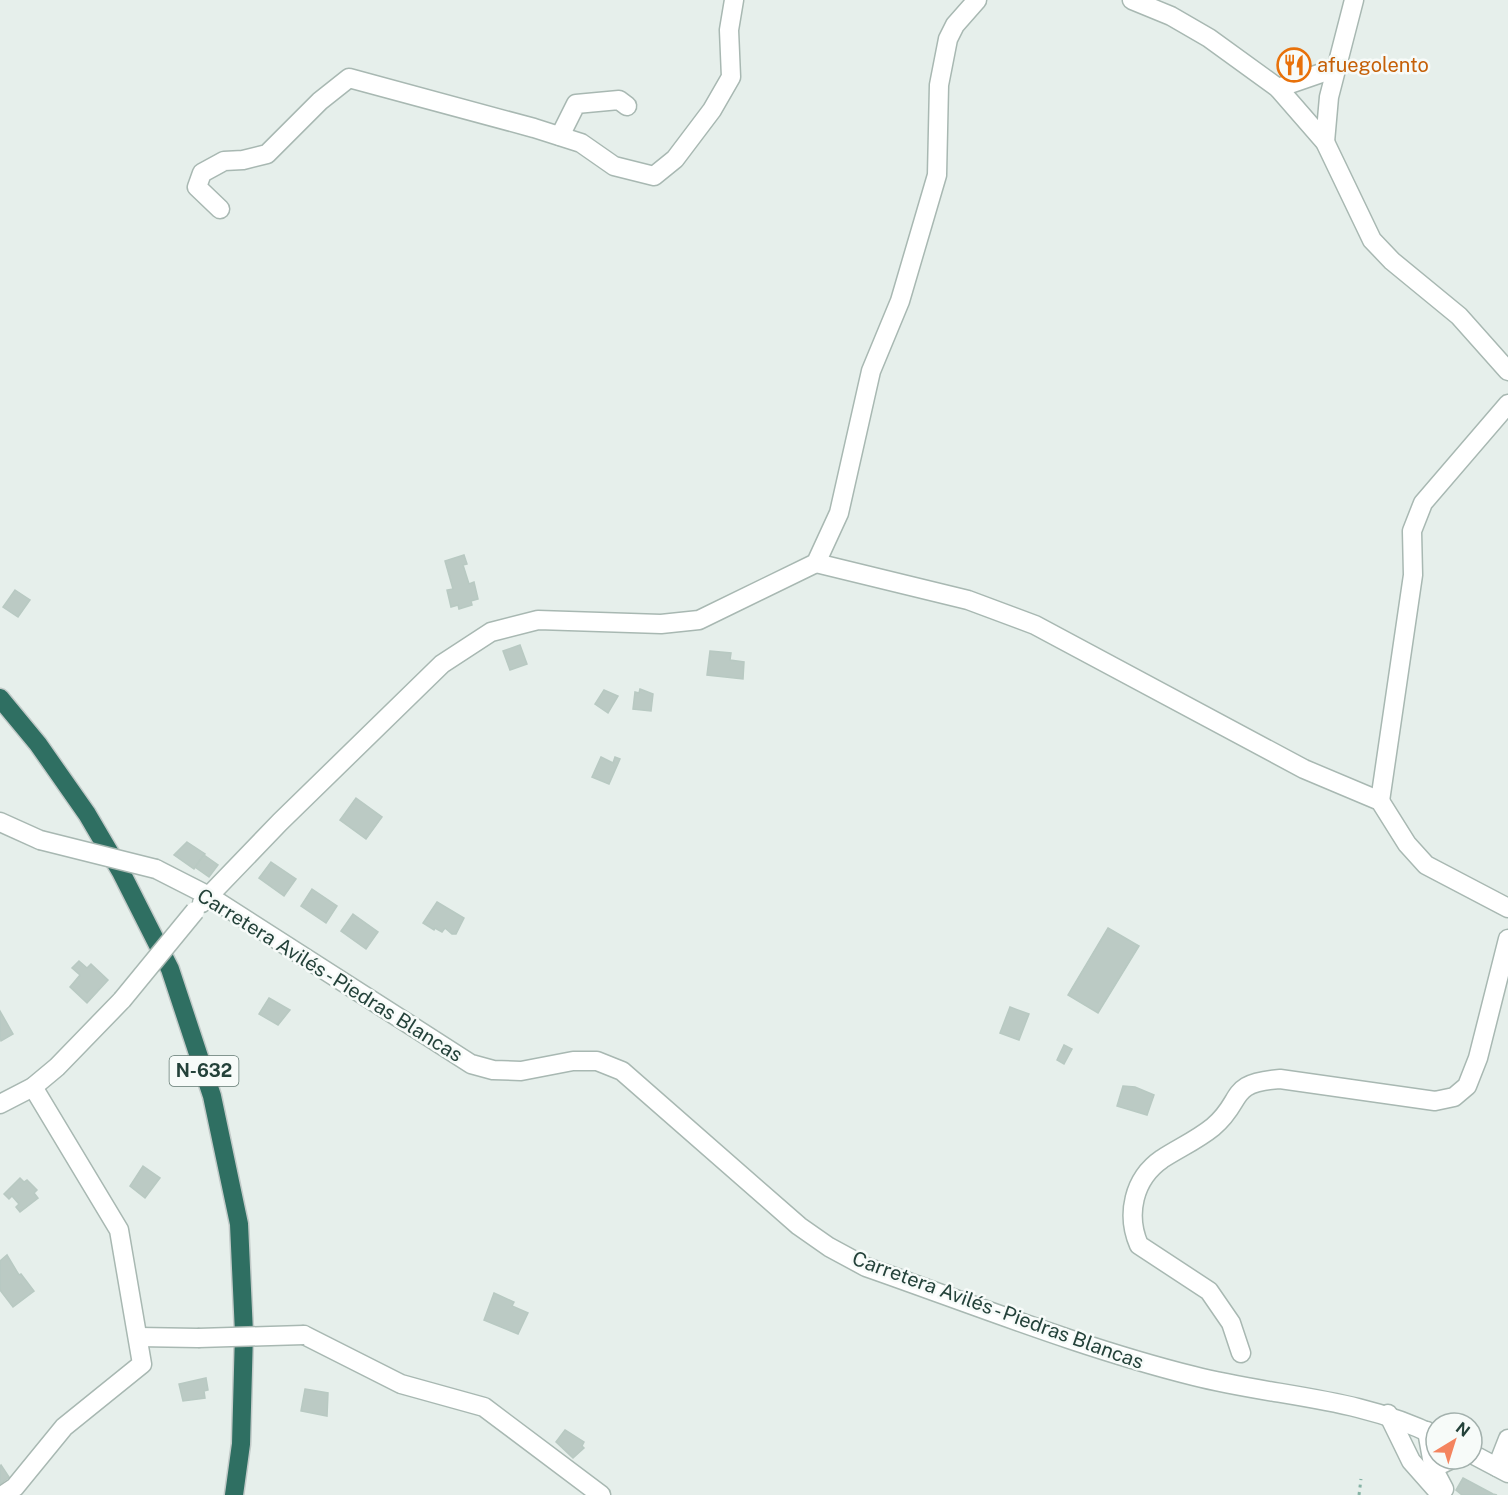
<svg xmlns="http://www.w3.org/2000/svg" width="1508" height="1495" font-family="'Public Sans',sans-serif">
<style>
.building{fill:#bbcac4;stroke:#b8c9c2;stroke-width:1.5}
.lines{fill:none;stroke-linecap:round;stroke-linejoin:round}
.minor-casing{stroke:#a8b8b2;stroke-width:21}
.highway-casing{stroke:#c2cac8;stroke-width:21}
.path{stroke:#86b3a5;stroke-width:3;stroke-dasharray:3 4.5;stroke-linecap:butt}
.minor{stroke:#fff;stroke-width:18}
.highway{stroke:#2f6f62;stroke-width:18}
.minor-bridge-casing{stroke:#a8b8b2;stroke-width:21;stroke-linecap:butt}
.minor-bridge{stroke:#fff;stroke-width:18}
.labels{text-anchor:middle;stroke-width:5;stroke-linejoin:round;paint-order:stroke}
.shield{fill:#f7fbf9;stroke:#637a73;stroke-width:1.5}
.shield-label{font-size:18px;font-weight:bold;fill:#24423a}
.food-label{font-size:20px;fill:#c56008;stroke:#f7fbf9;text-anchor:start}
.street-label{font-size:20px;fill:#24423a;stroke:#f7fbf9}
</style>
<rect width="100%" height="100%" fill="#e6efeb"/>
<g class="building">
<polygon points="464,555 467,564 463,565 469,584 474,582 478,599 471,601 472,605 459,609 458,605 451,607 447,590 453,589 445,561"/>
<polygon points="15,590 30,600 18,617 3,607"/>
<polygon points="520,645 527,664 510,670 503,651"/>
<polygon points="710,651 731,653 730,660 744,662 743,679 707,675"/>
<polygon points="640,689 653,694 651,711 633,709 635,692 639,693"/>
<polygon points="604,690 618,696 608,713 595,704"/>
<polygon points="601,757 613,763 615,757 620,759 609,784 592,777"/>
<polygon points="356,798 382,817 366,839 340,820"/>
<polygon points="187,842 205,854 194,869 174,855"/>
<polygon points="204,855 218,865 209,877 195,867"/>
<polygon points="271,862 296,879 284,896 259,878"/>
<polygon points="312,889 337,906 326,923 301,906"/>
<polygon points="437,902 464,918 456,934 452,934 445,928 442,932 435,928 434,930 423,923"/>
<polygon points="353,914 378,932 366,949 341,931"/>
<polygon points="1108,928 1139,946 1098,1013 1068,995"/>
<polygon points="79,961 87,968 91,964 108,980 87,1003 70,987 80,975 72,968"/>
<polygon points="269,998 290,1010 278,1025 259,1014"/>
<polygon points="1010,1007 1029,1014 1019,1040 1000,1033"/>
<polygon points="0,1011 13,1034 1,1041 0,1038"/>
<polygon points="1064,1045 1072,1049 1064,1064 1057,1060"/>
<polygon points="1123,1086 1135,1087 1154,1095 1147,1115 1117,1106"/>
<polygon points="143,1166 160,1178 145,1198 130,1186"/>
<polygon points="20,1178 24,1182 27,1180 37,1190 34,1193 38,1198 20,1212 16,1207 19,1204 12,1196 9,1199 4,1194"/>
<polygon points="7,1255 19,1275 21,1274 34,1291 13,1307 0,1290 0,1261"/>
<polygon points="494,1293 514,1302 512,1306 528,1313 518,1334 484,1320"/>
<polygon points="206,1378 208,1390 204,1391 205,1398 183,1401 179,1384"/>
<polygon points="305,1389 328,1393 327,1416 301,1411"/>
<polygon points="565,1430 584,1442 582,1446 584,1448 573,1458 556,1442"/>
<polygon points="1,1465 9,1477 0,1484 0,1466"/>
<polygon points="1463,1478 1493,1494 1497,1495 1462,1495 1456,1490"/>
</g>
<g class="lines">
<defs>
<g id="minor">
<polyline points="1132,0 1171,16 1209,38 1278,88 1325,142 1372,240 1392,261 1459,316 1508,371"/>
<polyline points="1278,88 1336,68"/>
<polyline points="560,136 576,104 619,100 627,106"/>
<polyline points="1325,142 1329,97 1354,0"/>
<polyline points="220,209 197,187 202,173 224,161 243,160 267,154 320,101 349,78 534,128 581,143 614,166 654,176 675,159 712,110 731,77 729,30 734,0"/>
<polyline points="816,563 968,600 1035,625 1304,769 1380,801 1407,844 1426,865 1508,908"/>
<polyline points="1380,801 1413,575 1412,531 1423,503 1508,404"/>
<polyline points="0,822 40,840"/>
<path d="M 156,869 L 209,896 L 471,1064 L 493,1070 L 521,1071 L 573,1061 L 597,1061 L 622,1071 L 799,1226 L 829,1247 L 866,1267 C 975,1305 1082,1348 1194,1376 C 1276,1397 1359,1397 1436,1436"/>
<polyline points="202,903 280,822 442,664 491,632 538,620 661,624 699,620 816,563 839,513 871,371 900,301 937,175 939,85 948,39 955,25 977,0"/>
<polyline points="0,1104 33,1087 57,1067 122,1000"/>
<polyline points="304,1335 401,1384 484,1407 601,1495"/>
<polyline points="138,1337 198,1338"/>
<path d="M 1241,1353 L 1231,1323 L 1209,1291 L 1139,1245 C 1126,1215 1133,1179 1162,1159 C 1179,1148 1197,1140 1213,1127 C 1245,1100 1226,1083 1280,1079 L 1435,1101 L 1454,1097 L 1467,1086 L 1478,1058 L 1508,939"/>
<polyline points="1388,1414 1411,1461 1441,1495"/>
<polyline points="1427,1431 1434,1470 1444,1489"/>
<polyline points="1472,1454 1508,1473"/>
<polyline points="1497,1467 1508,1439"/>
<polyline points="1425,1472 1452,1459"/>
<polyline points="3,1495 15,1487 64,1427 142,1364 119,1230 33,1087"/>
</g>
<polyline id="highway" points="0,698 38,744 87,814 121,872 170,969 212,1096 239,1224 244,1333 241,1444 234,1495"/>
</defs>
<use href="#minor" class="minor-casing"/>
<use href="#highway" class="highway-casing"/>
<polyline class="path" points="1359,1495 1361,1479"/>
<use href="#minor" class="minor"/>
<use href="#highway" class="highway"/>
<defs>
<g id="minor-bridge">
<polyline points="40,840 156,869"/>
<polyline points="122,1000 195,911"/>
<polyline points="198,1338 304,1335"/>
</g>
</defs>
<use href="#minor-bridge" class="minor-bridge-casing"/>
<use href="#minor-bridge" class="minor-bridge"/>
</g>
<defs>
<symbol id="restaurant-ring" viewBox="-11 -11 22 22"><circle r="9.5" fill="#f7fbf9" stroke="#e8710a" stroke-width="1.5"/><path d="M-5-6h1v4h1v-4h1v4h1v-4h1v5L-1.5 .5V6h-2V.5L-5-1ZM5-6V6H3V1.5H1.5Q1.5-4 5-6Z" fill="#e8710a"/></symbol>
</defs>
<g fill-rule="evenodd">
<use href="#restaurant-ring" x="1275" y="46" width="38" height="38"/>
</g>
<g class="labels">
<rect class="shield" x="169.5" y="1056" width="69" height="30" rx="4.5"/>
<g class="shield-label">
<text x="204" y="1077">N-632</text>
</g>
<g class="food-label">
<text x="1317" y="72">afuegolento</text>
</g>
<g class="street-label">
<text transform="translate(330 975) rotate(32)" y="7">Carretera Avilés - Piedras Blancas</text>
<text transform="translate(998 1310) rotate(20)" y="7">Carretera Avilés - Piedras Blancas</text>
</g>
</g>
<g transform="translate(1454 1441) rotate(38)"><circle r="28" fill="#f7fbf9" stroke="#a3b1ad" stroke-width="1.5"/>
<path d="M0-4.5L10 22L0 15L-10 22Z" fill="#f4845f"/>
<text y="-9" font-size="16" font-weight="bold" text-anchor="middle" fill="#24423a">N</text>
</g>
</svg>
